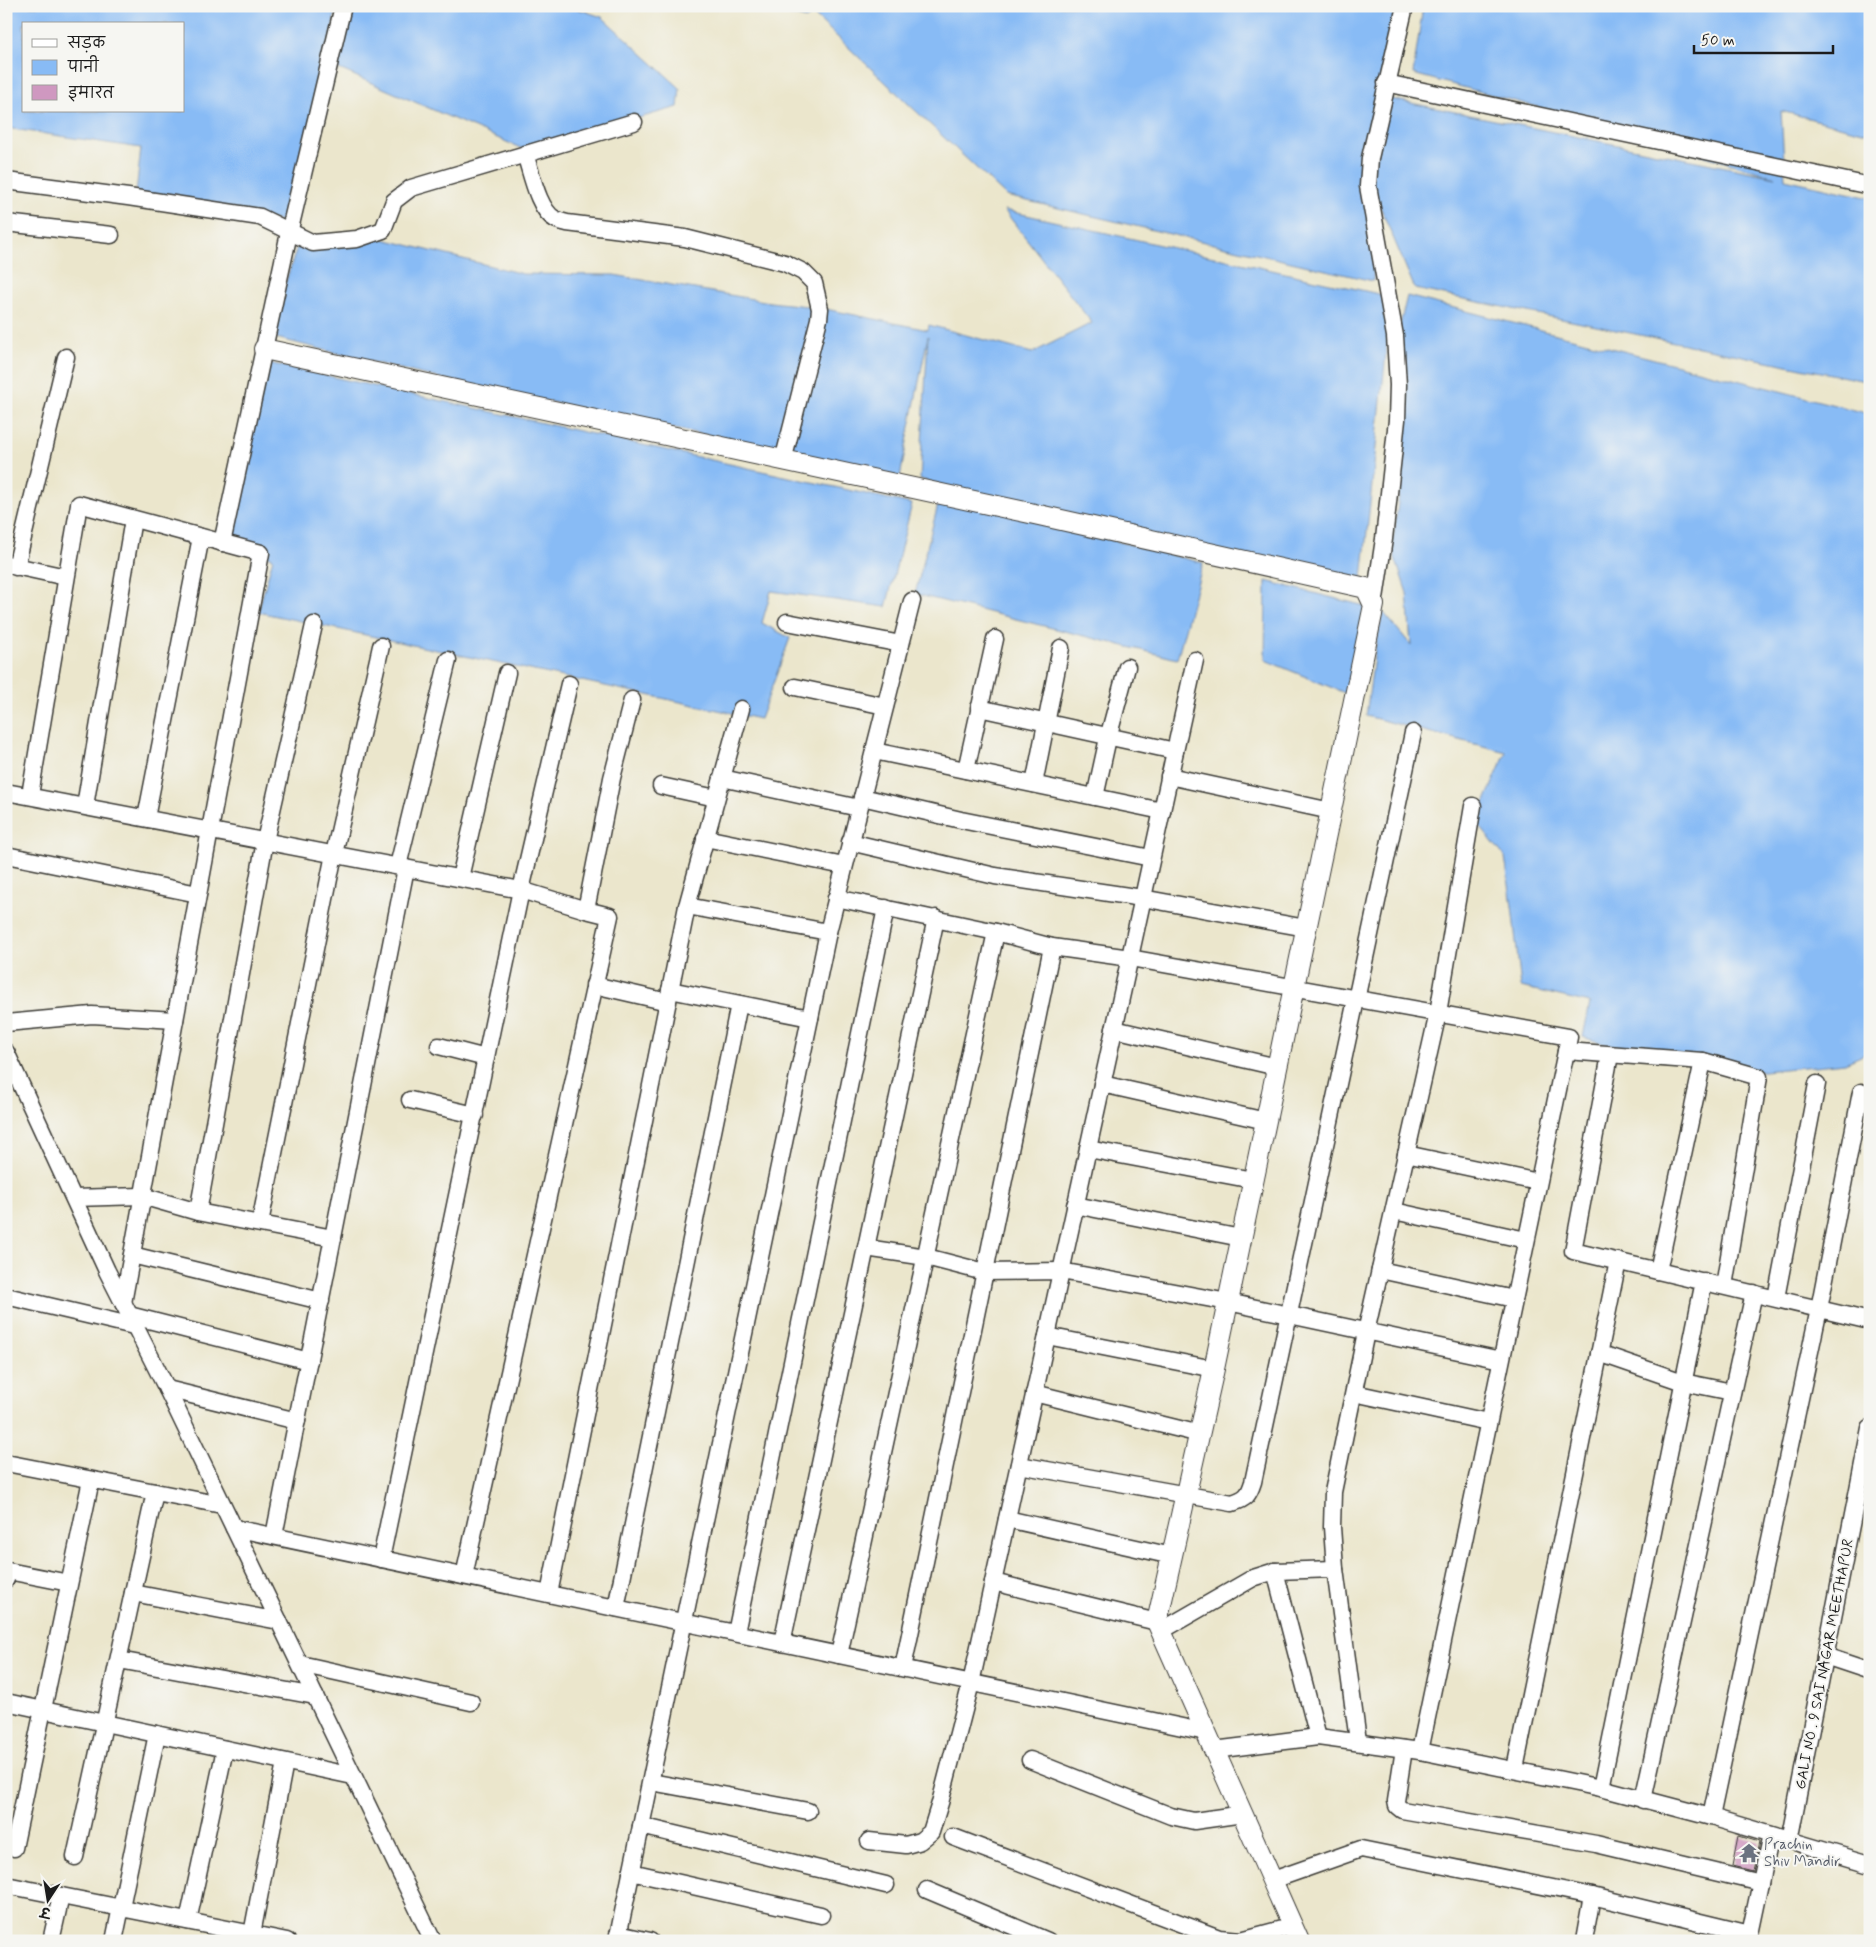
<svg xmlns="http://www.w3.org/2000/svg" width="1876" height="1947" font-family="Mynerve,'Playpen Sans Deva',sans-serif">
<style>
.water{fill:#88bbf5;stroke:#526c88;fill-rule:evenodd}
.building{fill:#cf98c0}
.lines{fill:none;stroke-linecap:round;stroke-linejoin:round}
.minor-casing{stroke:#3b3a36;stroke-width:19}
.tertiary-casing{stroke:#3b3a36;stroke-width:22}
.minor{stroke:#fff;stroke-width:16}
.tertiary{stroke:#fff;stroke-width:20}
.labels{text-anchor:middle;stroke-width:4;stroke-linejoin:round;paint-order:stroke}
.street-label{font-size:15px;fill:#1c1c1c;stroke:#f6f6f2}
.worship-label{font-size:15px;fill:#5b616d;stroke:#f6f6f2;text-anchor:start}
</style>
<rect width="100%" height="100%" fill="#f6f6f2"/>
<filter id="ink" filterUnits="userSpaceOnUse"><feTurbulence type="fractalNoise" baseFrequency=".02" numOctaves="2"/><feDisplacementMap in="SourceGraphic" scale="10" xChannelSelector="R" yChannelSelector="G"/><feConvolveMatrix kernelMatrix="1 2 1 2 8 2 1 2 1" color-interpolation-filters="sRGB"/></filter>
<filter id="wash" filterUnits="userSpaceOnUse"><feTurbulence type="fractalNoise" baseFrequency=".0096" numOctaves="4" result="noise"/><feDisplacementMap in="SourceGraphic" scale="20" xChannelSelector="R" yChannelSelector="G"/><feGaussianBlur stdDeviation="1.12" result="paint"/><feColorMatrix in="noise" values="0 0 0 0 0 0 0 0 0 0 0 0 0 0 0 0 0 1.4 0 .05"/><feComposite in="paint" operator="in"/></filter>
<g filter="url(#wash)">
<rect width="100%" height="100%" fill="#ebe6cc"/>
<g class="water">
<path d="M 14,6 L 337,6 L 290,223 L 136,193 L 141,148 L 6,128 L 6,19 ZM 24,24 L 184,24 L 184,111 L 24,111 Z"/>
<polygon points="351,6 569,6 602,17 680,88 678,107 525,150 337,68"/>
<polygon points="755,6 1402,6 1391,99 1775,177 1564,114 1413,74 1423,6 1870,6 1870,134 1781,111 1785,179 1870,198 1870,382 1415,289 1379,204 1373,281 1006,196 812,13 807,19"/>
<polygon points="1004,210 1392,297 1360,597 920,479 928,336 900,477 421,374 268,336 297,247 383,239 523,274 614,275 770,302 816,307 928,330 929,325 1032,353 1092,323"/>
<polygon points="1407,296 1870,414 1870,1052 1845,1063 1754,1072 1635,1054 1583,1037 1590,1003 1521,987 1512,906 1505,857 1476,822 1506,752 1366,716 1375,649 1383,612 1411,645 1407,593 1392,549 1403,465 1399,329"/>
<polygon points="260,361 912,504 886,607 771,591 762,623 790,638 760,719 258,612 273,558 219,537"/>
<polygon points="940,497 1203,563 1177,659 915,594"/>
<polygon points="1266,581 1365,606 1352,696 1265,660"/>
</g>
<g id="blocks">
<polygon class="building" points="1739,1836 1759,1842 1753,1871 1733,1866"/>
</g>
</g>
<g filter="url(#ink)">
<use href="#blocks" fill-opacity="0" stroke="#3b3a36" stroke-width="1"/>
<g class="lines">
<defs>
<g id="minor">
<polyline points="1386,83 1870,186"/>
<path d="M 525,154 C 531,171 538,210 555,219 C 558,221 563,222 567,223 L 685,238 L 785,263 L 803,272 L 814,283 L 820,309 L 819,319 L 783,461"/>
<polyline points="6,181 128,197 260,217 313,243 357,239 383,230 394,201 411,188 634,122"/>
<polyline points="6,223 111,235"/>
<polyline points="222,543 289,233 343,6"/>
<polyline points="6,564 66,577"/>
<polyline points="16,567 66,357"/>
<polyline points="1374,605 1384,539 1397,420 1398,385 1395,336 1368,186 1370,158 1405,6"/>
<polyline points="787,622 901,644"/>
<polyline points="795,687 885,706"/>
<polyline points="979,708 1175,751"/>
<polyline points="874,751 1162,811"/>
<polyline points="966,770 995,639"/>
<polyline points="1169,776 1331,811"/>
<polyline points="722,778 859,808"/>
<polyline points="1034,784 1061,648"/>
<polyline points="661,786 716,798"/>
<polyline points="6,792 521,890 586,910"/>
<polyline points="30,795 79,504 261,553 123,1303"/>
<polyline points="862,797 961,820 1151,858"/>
<polyline points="1095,797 1108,738 1127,667"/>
<polyline points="85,806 133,519"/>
<polyline points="146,818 201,537"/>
<polyline points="705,838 844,866"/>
<polyline points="850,842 995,876 1142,898 1306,928"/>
<polyline points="6,855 198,894"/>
<polyline points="398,866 448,660"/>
<polyline points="460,878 507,673"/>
<polyline points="836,898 996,932 1052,947 1130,958 1569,1037 1420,1751"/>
<polyline points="687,906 828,932"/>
<polyline points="594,985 668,1002"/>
<polyline points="670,990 810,1018"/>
<polyline points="6,1023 92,1015 175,1020"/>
<polyline points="1114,1029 1277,1067"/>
<polyline points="439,1046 486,1058"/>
<polyline points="1566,1051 1703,1061 1759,1077 1724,1286"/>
<polyline points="6,1052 107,1271 167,1389 433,1941"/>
<polyline points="1610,1055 1573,1251 1870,1321"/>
<polyline points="1102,1084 1266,1121"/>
<polyline points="410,1100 475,1115"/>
<polyline points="1088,1149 1253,1180"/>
<polyline points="1406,1154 1538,1182"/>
<polyline points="74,1198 142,1196 198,1212 333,1238"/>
<polyline points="1075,1205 1241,1238"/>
<polyline points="1394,1211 1526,1240"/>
<polyline points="198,1212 265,841 314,625"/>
<polyline points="260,1223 334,854 381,646"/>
<polyline points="866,1248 926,1257 984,1272 1061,1271 1228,1302 1501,1360"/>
<polyline points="132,1255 321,1301"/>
<polyline points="1380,1270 1514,1299"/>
<polyline points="1658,1271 1703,1061"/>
<polyline points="6,1296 134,1326"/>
<polyline points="1776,1298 1817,1084"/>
<polyline points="129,1315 309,1361"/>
<polyline points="1047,1336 1214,1369"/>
<polyline points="1599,1353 1683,1382 1732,1392"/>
<polyline points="167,1389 297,1421"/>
<polyline points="1034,1393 1200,1434"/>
<polyline points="1354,1393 1488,1422"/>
<polyline points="6,1463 222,1505"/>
<path d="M 1019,1465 L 1232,1503 C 1246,1499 1249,1495 1253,1482 L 1413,733"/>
<polyline points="1007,1519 1172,1556"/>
<polyline points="234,1528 1206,1732"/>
<polyline points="274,1536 406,868"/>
<polyline points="381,1559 521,890 569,684"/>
<polyline points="1275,1571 1318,1737"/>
<polyline points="464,1576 610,916 586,910 612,778 632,700"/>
<polyline points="6,1579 8,1571 69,1583"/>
<polyline points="993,1582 1157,1622"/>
<polyline points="133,1593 279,1621"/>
<polyline points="549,1594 687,906 741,709"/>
<polyline points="616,1608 739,1004"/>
<polyline points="1161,1631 1253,1578 1275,1571 1335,1569"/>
<polyline points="736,1633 886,908"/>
<polyline points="782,1643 936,918"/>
<polyline points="839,1655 996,932"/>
<polyline points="1825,1656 1870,1671"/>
<polyline points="119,1660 315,1696"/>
<polyline points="300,1664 471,1702"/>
<polyline points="903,1668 1052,947"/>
<polyline points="6,1702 353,1776"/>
<polyline points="1358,1741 1335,1569 1332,1527 1333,1492 1366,1332 1438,1013 1473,806"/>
<polyline points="1404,1749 1396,1801 1397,1806 1402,1810 1596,1844 1761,1883"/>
<polyline points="1214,1750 1318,1737 1420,1751 1601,1788 1711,1817 1870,1864"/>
<polyline points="1030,1760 1171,1816 1194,1821 1243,1814"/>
<polyline points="1515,1769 1618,1261"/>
<polyline points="651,1782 808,1811"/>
<polyline points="1601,1788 1704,1281"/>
<polyline points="1643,1800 1754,1293"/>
<polyline points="1711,1817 1819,1309 1861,1092"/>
<polyline points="641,1826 886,1885"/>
<polyline points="953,1837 1219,1938 1241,1940 1293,1926"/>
<polyline points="869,1841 906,1845 920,1841 931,1832 940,1803 971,1683 1195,660"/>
<polyline points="1789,1841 1870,1428"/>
<polyline points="14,1848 91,1480"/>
<polyline points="75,1857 155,1492"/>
<polyline points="631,1872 821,1915"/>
<polyline points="1273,1880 1361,1849 1592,1896 1750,1934 1771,1835"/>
<polyline points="6,1885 287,1941"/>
<polyline points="927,1890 1048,1941"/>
<polyline points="188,1921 225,1749"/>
<polyline points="252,1934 285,1762"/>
<polyline points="618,1934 650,1941"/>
<polyline points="51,1941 61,1896"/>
<polyline points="114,1941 157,1734"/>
<polyline points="617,1941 828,932 912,601"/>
<polyline points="1584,1941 1592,1896"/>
</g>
<polyline id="tertiary" points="264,349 1030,513 1366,588 1374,605 1214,1369 1157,1622 1299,1941"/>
</defs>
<use href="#minor" class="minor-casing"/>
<use href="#tertiary" class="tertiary-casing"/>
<use href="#minor" class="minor"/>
<use href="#tertiary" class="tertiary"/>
</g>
</g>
<defs>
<symbol id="temple-bare" viewBox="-9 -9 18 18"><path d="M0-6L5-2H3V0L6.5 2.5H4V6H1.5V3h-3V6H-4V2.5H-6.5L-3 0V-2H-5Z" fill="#6b7280" stroke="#f6f6f2" stroke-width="2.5" paint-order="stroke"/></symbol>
</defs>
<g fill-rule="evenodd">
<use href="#temple-bare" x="1735" y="1839" width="28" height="28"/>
</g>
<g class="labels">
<g class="street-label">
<text transform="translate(1824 1664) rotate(-79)" y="5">GALI NO . 9 SAI NAGAR MEETHAPUR</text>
</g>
<g class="worship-label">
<text x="1764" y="1849">Prachin<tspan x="1764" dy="17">Shiv Mandir</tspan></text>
</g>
</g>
<rect width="1876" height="1947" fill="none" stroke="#f6f6f2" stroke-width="25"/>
<rect x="22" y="22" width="162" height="90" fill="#f6f6f2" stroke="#9f9f9c"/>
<rect x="32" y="39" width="25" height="8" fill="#ffffff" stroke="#9f9f9c"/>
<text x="68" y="48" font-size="15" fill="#1c1c1c">सड़क</text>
<rect x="32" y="60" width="25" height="15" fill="#88bbf5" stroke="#9f9f9c"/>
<text x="68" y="72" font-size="15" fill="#1c1c1c">पानी</text>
<rect x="32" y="85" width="25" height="15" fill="#cf98c0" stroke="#9f9f9c"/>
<text x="68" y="98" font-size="15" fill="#1c1c1c">इमारत</text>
<g transform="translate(48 1900) rotate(192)" stroke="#f6f6f2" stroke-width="4" paint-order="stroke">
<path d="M0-4L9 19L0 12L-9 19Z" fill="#1c1c1c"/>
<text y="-8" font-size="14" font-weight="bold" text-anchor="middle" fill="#1c1c1c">उ</text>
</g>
<path d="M1694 45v8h139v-8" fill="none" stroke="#1c1c1c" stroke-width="2.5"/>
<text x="1701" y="45" font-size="15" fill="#1c1c1c" stroke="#f6f6f2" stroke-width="4" paint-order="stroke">50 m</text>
</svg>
